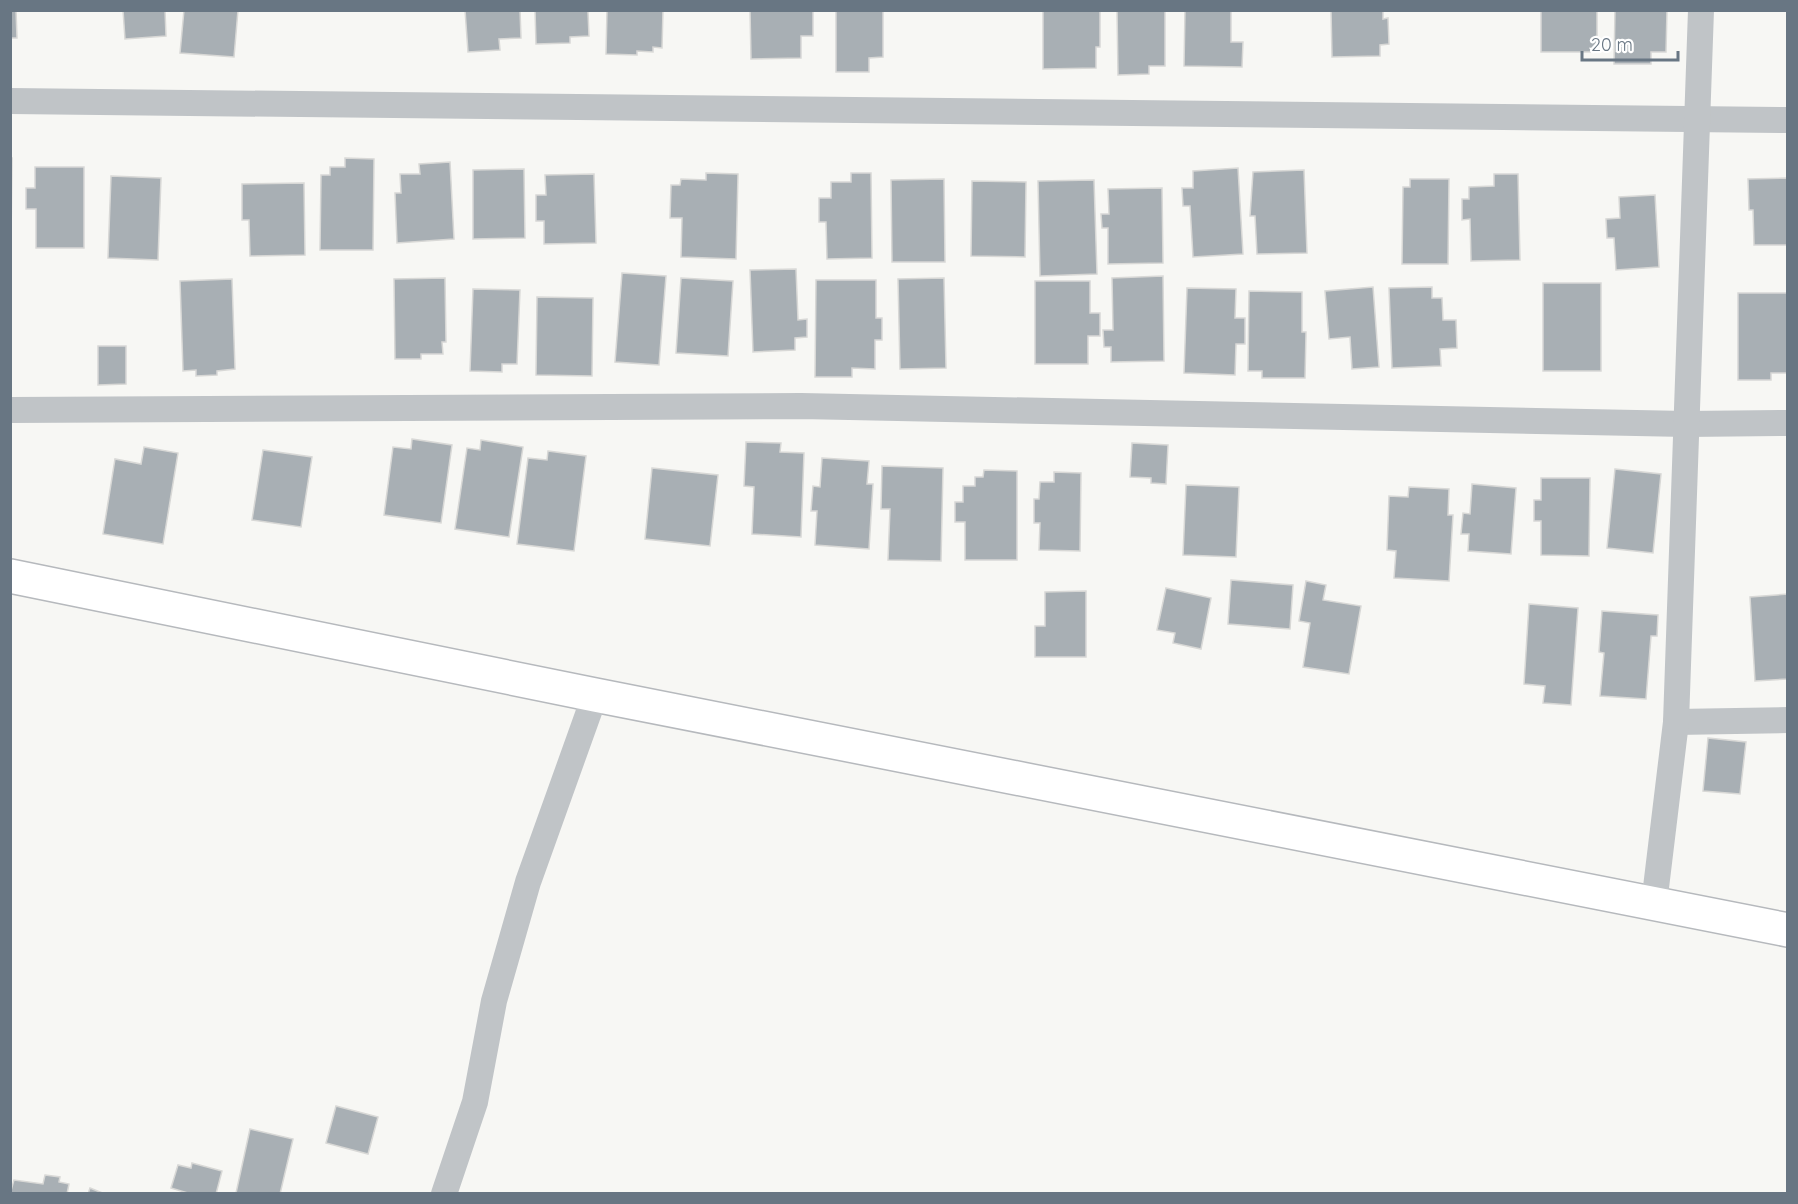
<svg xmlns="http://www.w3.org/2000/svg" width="1798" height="1204" font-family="Quicksand,sans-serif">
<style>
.building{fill:#a8afb4;stroke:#d8d8d6;stroke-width:1.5}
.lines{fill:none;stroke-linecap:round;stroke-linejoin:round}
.primary-casing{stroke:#b6b9bd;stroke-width:36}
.minor{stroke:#c0c4c7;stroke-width:26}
.primary{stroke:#fff;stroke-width:33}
</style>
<rect width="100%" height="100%" fill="#f7f7f4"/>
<g class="building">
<polygon points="10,10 16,10 17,38 10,38"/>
<polygon points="123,10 165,10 166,36 125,39"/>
<polygon points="184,10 238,10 234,57 180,53"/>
<polygon points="465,10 520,10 521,38 499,39 500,50 468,52"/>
<polygon points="535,10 592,10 588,12 589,36 570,37 570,43 536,44"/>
<polygon points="607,10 663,10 662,48 653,47 653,52 637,51 637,55 606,54"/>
<polygon points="750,10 813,10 813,36 801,36 801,58 751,59"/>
<polygon points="836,10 883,10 883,57 869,58 869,72 836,72"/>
<polygon points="1043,10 1100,11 1100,47 1096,47 1096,68 1043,69"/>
<polygon points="1117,10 1165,10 1165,66 1149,66 1149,74 1118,75"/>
<polygon points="1185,10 1231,10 1231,42 1243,42 1242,67 1184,66"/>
<polygon points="1331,10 1383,10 1383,19 1388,18 1389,44 1380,45 1380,56 1332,57"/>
<rect x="1541" y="10" width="56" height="42"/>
<polygon points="1615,10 1667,10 1666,52 1651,52 1651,64 1614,64"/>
<polygon points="10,158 12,158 11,242 10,242"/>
<polygon points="345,158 374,159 373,250 320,250 321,175 330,175 330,167 345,167"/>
<polygon points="450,162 454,239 397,243 395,193 401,193 400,174 420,174 419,164"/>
<polygon points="35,167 84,167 84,248 36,248 36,209 26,209 26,188 35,188"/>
<polygon points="1238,168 1243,254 1193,257 1190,206 1183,206 1182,188 1193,188 1193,171"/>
<polygon points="524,169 525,238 473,239 473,170"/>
<polygon points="1304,170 1307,253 1257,254 1255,216 1250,216 1253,172"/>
<polygon points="706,173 738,174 736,259 681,257 682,218 670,218 671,185 680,185 681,179 706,180"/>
<polygon points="851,173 871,173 872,258 827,259 826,222 819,222 819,198 831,198 831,182 851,182"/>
<polygon points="594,174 596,243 544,244 544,221 536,221 536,195 546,195 545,175"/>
<polygon points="1494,174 1518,174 1520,260 1471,261 1470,219 1462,220 1462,199 1469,199 1469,187 1494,186"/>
<polygon points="111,176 161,178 158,260 108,258"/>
<polygon points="1788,178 1788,245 1754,245 1753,210 1749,210 1748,179"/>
<polygon points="944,179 945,262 892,262 891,180"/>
<polygon points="1410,179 1449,179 1448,264 1402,264 1403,187 1410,187"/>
<polygon points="1094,180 1097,274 1040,276 1038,181"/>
<polygon points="972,181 1026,182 1025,257 971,256"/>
<polygon points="304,183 305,255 250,256 249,220 242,220 242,184"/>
<polygon points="1162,188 1163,263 1108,264 1108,228 1102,228 1101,214 1109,214 1108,189"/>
<polygon points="1655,195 1659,267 1616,270 1614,238 1607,238 1606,219 1620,218 1619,197"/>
<polygon points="796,269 798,320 807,319 807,337 795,338 795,350 753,352 750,270"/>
<polygon points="622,273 666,276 659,365 615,362"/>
<polygon points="1163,276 1164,361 1111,362 1111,347 1104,347 1103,330 1113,330 1112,278"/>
<polygon points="445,278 446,342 442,342 443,354 421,354 421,359 395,359 394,279"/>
<polygon points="681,278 733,281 728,356 676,353"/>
<polygon points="944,278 946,368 900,369 898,279"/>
<polygon points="232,279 235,369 217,371 217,375 196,376 196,370 183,371 180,281"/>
<polygon points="816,280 876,280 876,318 882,318 882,340 875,340 875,369 852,368 852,377 815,377"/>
<polygon points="1035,281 1090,281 1090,313 1100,313 1100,336 1088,336 1088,364 1035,364"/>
<rect x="1543" y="283" width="58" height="88"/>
<polygon points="1373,287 1379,367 1352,369 1350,337 1329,339 1325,291"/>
<polygon points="1432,287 1432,298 1442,298 1443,320 1456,320 1457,348 1440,349 1441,366 1392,368 1389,288"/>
<polygon points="1187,288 1236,289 1235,318 1245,318 1245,344 1236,344 1235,375 1184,373"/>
<polygon points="473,289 520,290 517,364 502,364 502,372 470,371"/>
<polygon points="1249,291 1302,292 1302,332 1306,332 1305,378 1262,378 1262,371 1248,371"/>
<polygon points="1738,293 1788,293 1788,373 1771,373 1771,380 1738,380"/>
<polygon points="537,297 593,298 592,376 536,375"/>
<polygon points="98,346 126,346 126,384 98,385"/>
<polygon points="412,439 452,445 441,523 384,515 393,447 411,449"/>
<polygon points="481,440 523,447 509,537 455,529 467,448 480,450"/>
<polygon points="746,442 781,443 780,452 804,453 801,537 752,534 754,487 744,486"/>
<polygon points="1132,443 1168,445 1166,484 1151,483 1151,478 1130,477"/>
<polygon points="144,447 178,453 163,544 103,534 115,459 141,464"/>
<polygon points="263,450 312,457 301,527 252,520"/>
<polygon points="548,451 586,456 574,551 517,544 528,458 547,460"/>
<polygon points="822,458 869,461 867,484 873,484 869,549 815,545 817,511 811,511 813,486 820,487"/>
<polygon points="882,466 943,468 941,561 888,560 890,509 881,509"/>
<polygon points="652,468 718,475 710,546 645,539"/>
<polygon points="1615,469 1661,474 1653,553 1607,548"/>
<polygon points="984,470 1017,471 1017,560 965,560 965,522 955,522 955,502 963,502 963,486 975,486 975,477 983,477"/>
<polygon points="1054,472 1081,473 1080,551 1039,550 1040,523 1034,523 1034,499 1039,499 1040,482 1054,482"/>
<polygon points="1541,478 1590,478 1589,556 1541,555 1541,521 1534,521 1534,500 1541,500"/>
<polygon points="1472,484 1516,488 1511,554 1468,551 1469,534 1461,534 1463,513 1470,514"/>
<polygon points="1186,485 1239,487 1236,557 1183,555"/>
<polygon points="1409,487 1449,489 1448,515 1453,515 1449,581 1394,578 1396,551 1387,550 1389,496 1408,497"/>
<polygon points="1231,580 1293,585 1290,629 1228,624"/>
<polygon points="1306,581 1326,585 1323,600 1361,606 1349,674 1303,667 1310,623 1299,621"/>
<polygon points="1166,588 1211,598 1201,649 1173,643 1175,633 1157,630"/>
<polygon points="1086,591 1086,657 1035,657 1035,626 1045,626 1045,592"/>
<polygon points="1788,594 1788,679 1755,681 1750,597"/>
<polygon points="1529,604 1578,608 1571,705 1543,703 1545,686 1524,684"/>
<polygon points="1602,611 1658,615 1657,636 1651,636 1646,699 1600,696 1604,653 1599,652"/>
<polygon points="1708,738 1746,742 1740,794 1703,791"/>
<polygon points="336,1106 378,1117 368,1154 326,1143"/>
<polygon points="250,1129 293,1139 280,1194 236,1193"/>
<polygon points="192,1163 222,1171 216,1194 191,1194 171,1188 178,1165 191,1168"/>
<polygon points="45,1175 60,1177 59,1182 69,1184 67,1194 10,1194 14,1180 43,1184"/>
<polygon points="90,1188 105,1194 88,1194"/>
</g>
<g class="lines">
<defs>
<polyline id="primary" points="10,576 595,695 1788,930"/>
</defs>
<use href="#primary" class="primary-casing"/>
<g class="minor">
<polyline points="10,101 1788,120"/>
<polyline points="10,410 801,406 1686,424 1788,423"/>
<polyline points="1676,722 1788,720"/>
<polyline points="1654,904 1676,722 1701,10"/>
<polyline points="444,1194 475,1102 494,1001 528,882 595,695"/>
</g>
<use href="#primary" class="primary"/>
</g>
<rect width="1798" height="1204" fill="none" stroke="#687683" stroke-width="24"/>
<path d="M1582 51v9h96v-9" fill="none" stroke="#687683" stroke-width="3"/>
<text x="1591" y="51" font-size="18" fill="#687683" stroke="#ffffff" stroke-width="4.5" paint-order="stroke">20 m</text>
</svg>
